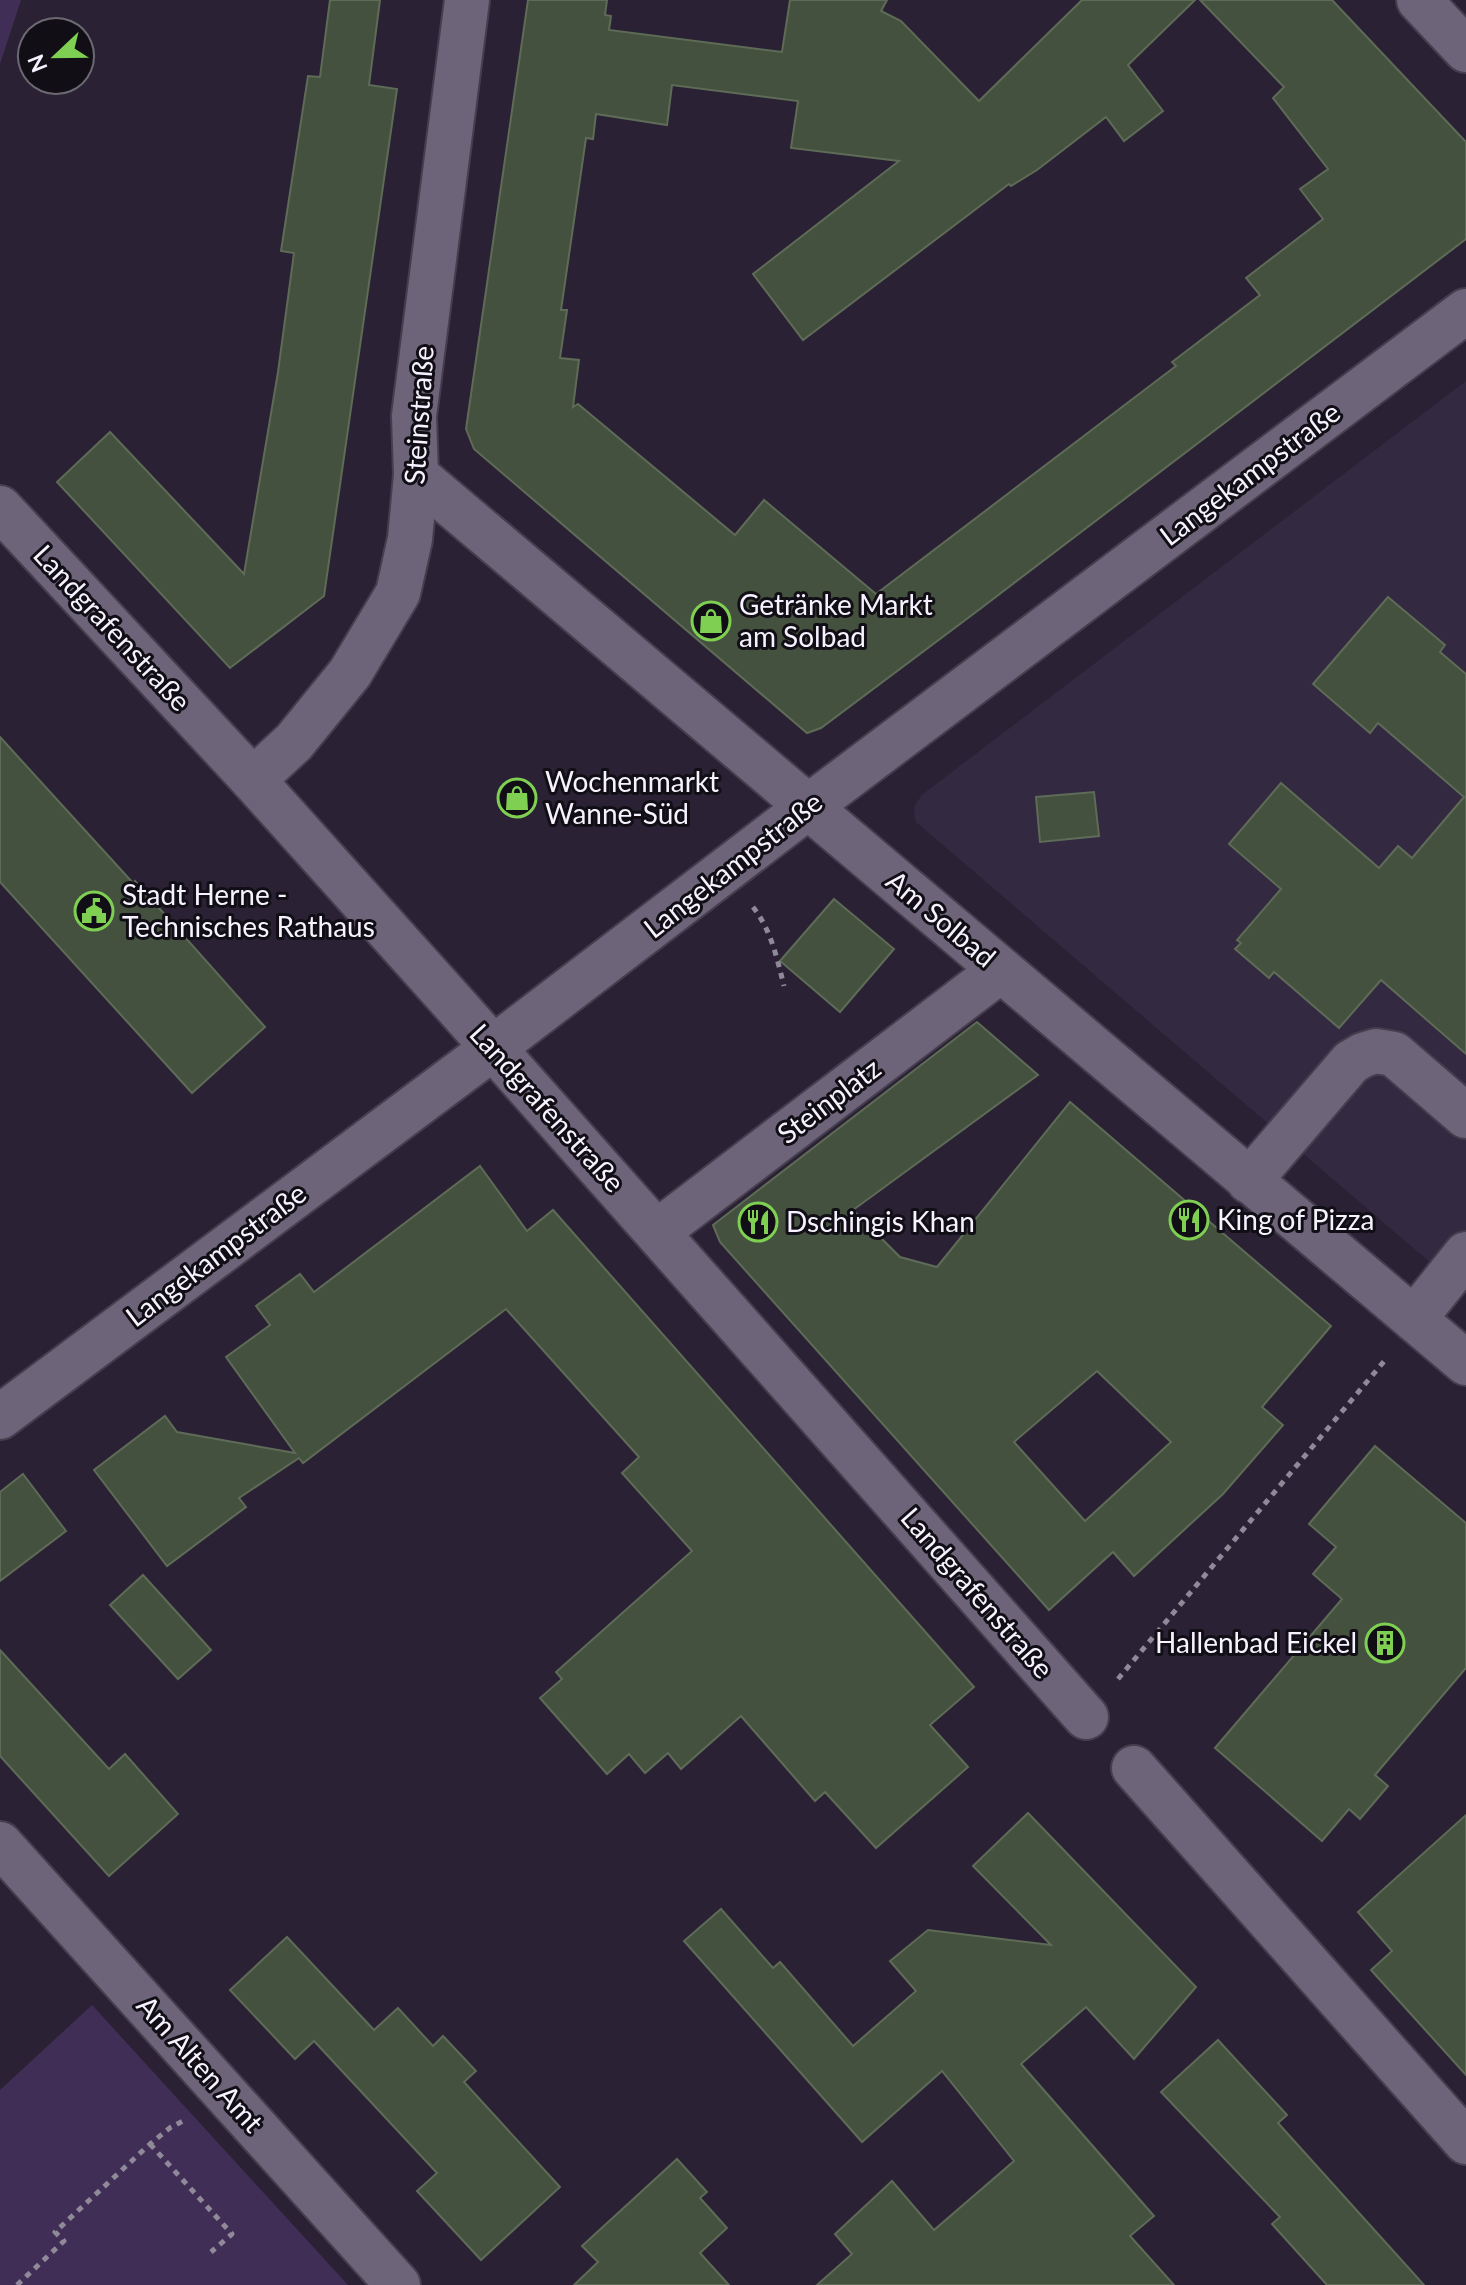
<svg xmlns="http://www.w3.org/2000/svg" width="1466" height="2285" font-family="Lato,sans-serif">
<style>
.built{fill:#332941}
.green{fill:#402e57}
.building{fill:#44513e;stroke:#5e6b57;stroke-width:2;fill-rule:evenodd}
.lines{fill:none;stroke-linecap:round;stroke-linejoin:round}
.minor-casing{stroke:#453e4e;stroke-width:48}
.path{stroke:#8f8998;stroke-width:5;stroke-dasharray:6 6;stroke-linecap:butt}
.minor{stroke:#6d6479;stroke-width:44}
.labels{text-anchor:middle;stroke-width:6;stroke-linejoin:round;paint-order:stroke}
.street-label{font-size:28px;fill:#f7f2ff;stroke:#110e16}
.poi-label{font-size:28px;fill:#f7f2ff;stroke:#110e16;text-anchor:start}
</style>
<rect width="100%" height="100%" fill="#2a2234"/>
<polygon class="built" points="1466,381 1466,1293 916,822 914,814 915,805 923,794"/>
<g class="green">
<polygon points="0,0 21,0 0,64"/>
<polygon points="92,2005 348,2285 0,2285 0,2090"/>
</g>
<g class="building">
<polygon points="330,0 380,0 369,85 397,89 324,596 230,668 57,482 110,432 244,574 278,372 294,253 281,251 308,76 320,77"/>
<polygon points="528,0 607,0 605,15 611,16 609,30 782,52 790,0 887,0 881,11 901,21 979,101 1082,0 1195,0 1128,65 1163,111 1124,141 1106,117 1037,170 1011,186 1009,184 803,340 753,274 899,161 791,148 798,101 672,85 667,125 596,114 593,139 586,138 561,310 567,310 560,358 579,360 573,407 578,404 735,535 764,500 876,594 1176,366 1172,362 1260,295 1246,278 1323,219 1300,189 1328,169 1273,98 1284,87 1200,0 1332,0 1466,142 1466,239 980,609 821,728 807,733 474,449 466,429"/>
<polygon points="1388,597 1445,645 1440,652 1466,674 1466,1054 1381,980 1339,1028 1274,972 1269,978 1235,949 1241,943 1237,940 1281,889 1229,844 1281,783 1379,868 1398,846 1412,858 1464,797 1378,723 1370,733 1313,684"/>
<polygon points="0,737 133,883 135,881 265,1027 192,1093 0,882"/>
<polygon points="1094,792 1099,836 1040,842 1036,797"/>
<polygon points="834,899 894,949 840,1012 780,961"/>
<path d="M 977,1022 L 1038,1075 L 853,1210 L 900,1257 L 937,1267 L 1070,1102 L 1331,1326 L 1262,1407 L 1283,1425 L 1223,1494 L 1134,1576 L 1113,1552 L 1049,1610 L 720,1242 L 713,1225 ZM 1097,1371 L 1171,1442 L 1085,1521 L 1014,1442 Z"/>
<polygon points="480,1166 527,1231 553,1210 974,1687 930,1725 968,1767 876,1848 825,1792 815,1801 741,1716 681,1769 668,1753 645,1773 629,1754 607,1774 540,1698 562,1679 556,1672 692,1551 622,1473 639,1457 506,1309 303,1463 299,1458 239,1498 246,1507 167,1566 94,1470 165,1416 177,1432 295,1453 226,1357 270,1325 256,1306 300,1274 314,1292"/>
<polygon points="1375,1446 1466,1523 1466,1668 1375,1775 1388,1786 1360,1819 1349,1809 1322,1841 1215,1748 1342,1599 1313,1574 1336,1547 1309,1524"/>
<polygon points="23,1474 66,1531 0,1581 0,1492"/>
<polygon points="143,1575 211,1650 178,1679 110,1605"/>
<polygon points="0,1650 109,1769 125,1754 178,1814 109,1876 0,1756"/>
<polygon points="1028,1813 1196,1987 1134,2059 1086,2007 1021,2064 1154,2216 1130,2236 1174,2285 817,2285 852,2254 835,2234 892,2181 934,2230 1014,2161 942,2071 862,2142 684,1941 721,1909 773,1968 780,1962 853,2046 916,1991 890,1961 928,1930 1051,1945 973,1866"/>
<polygon points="1466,1815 1466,2075 1371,1970 1392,1951 1358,1912"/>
<polygon points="287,1937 374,2030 398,2008 433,2046 443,2036 476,2071 464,2082 560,2187 481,2260 417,2191 437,2173 314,2041 295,2059 230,1990"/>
<polygon points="1218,2040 1287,2115 1278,2123 1424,2285 1327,2285 1272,2224 1280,2217 1161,2092"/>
<polygon points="677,2159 707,2192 700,2198 727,2228 700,2253 729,2285 574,2285 598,2262 582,2246"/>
</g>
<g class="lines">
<defs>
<g id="minor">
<polyline points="1419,0 1466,50"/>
<polyline points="416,475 1466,1363"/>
<polyline points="0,508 253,780 457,1007 1086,1717"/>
<polyline points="253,780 294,742 350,673 398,593 410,539 416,475 414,416 467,0"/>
<polyline points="1249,1181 1351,1062 1363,1055 1376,1051 1394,1054 1466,1116"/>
<polyline points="657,1232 1001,970"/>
<polyline points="1414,1319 1466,1254"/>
<polyline points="0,1417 493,1048 808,807 1466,311"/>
<polyline points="1134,1768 1466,2142"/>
<polyline points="0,1844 398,2285"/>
</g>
</defs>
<use href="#minor" class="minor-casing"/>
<g class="path">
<path d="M 753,907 C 771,930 777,958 784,986"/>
<polyline points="1118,1679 1386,1359"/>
<polyline points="150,2144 232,2234 211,2252"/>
<polyline points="17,2285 64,2241 55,2232 150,2144 171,2127 185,2120"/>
</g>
<use href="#minor" class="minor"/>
</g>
<defs>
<symbol id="shop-ring" viewBox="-11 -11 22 22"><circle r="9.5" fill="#110e16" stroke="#7fd052" stroke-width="1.5"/><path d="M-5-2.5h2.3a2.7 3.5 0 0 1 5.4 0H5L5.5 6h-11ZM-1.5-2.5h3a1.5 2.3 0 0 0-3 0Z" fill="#7fd052"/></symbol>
<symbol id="civic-ring" viewBox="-11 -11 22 22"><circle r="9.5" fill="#110e16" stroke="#7fd052" stroke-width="1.5"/><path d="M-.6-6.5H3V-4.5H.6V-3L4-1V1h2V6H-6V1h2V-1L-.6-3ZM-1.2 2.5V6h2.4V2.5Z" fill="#7fd052"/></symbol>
<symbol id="restaurant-ring" viewBox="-11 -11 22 22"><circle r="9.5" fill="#110e16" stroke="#7fd052" stroke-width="1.5"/><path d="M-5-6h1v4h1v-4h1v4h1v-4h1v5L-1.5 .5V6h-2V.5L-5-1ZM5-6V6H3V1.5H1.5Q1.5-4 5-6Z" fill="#7fd052"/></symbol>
<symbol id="building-ring" viewBox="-11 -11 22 22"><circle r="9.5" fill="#110e16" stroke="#7fd052" stroke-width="1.5"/><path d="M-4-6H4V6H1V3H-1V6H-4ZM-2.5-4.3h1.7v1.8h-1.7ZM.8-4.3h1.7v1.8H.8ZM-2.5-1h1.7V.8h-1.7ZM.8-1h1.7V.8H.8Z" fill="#7fd052"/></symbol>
</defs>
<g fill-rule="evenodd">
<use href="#shop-ring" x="689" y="599" width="44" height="44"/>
<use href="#shop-ring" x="495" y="776" width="44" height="44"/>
<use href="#civic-ring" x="72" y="889" width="44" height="44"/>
<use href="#restaurant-ring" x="1167" y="1198" width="44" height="44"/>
<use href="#restaurant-ring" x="736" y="1200" width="44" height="44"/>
<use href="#building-ring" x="1363" y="1621" width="44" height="44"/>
</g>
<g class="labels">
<g class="street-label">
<text transform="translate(419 415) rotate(-86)" y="10">Steinstraße</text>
<text transform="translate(1250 474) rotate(-37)" y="10">Langekampstraße</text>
<text transform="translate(112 628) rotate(47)" y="10">Landgrafenstraße</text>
<text transform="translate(733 865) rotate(-38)" y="10">Langekampstraße</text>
<text transform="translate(941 919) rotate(40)" y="10">Am Solbad</text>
<text transform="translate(829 1101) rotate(-37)" y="10">Steinplatz</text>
<text transform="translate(547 1108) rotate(48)" y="10">Landgrafenstraße</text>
<text transform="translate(216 1255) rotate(-37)" y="10">Langekampstraße</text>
<text transform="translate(977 1593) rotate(49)" y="10">Landgrafenstraße</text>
<text transform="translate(200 2064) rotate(48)" y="10">Am Alten Amt</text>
</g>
<g class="poi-label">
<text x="739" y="615">Getränke Markt<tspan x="739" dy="32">am Solbad</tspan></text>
<text x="545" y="792">Wochenmarkt<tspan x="545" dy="32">Wanne-Süd</tspan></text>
<text x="122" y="905">Stadt Herne -<tspan x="122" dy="32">Technisches Rathaus</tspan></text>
<text x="1217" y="1230">King of Pizza</text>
<text x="786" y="1232">Dschingis Khan</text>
<text x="1357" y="1653" text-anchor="end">Hallenbad Eickel</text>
</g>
</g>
<g transform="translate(56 56) rotate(248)"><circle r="38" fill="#110e16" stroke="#6d6973" stroke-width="2"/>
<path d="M0-6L14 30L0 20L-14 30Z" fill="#7fd052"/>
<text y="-12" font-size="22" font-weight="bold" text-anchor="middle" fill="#f7f2ff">N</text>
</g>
</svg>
